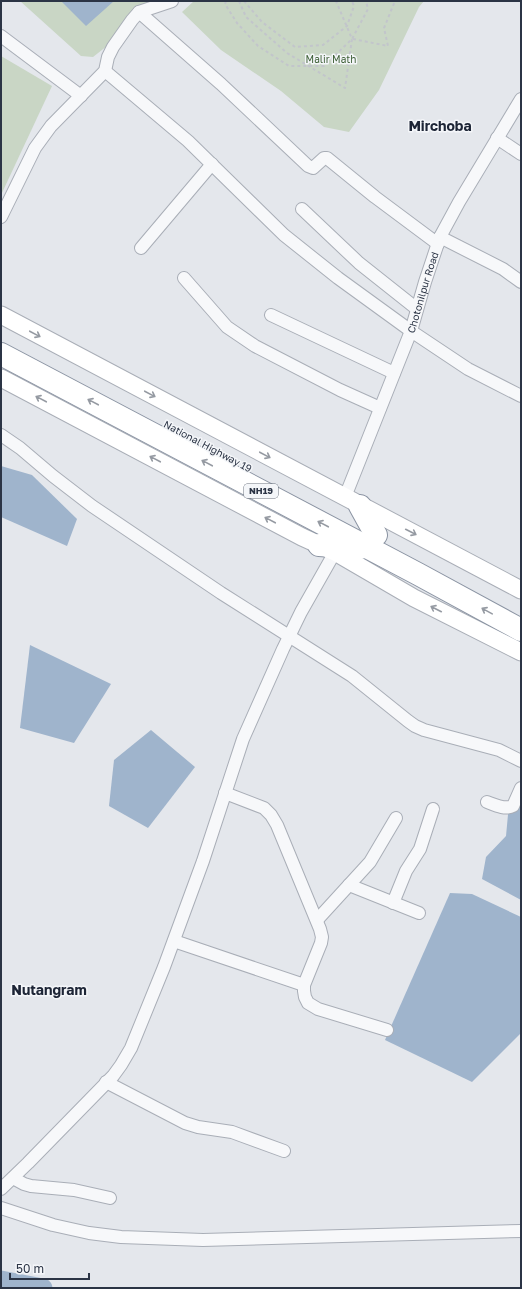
<svg xmlns="http://www.w3.org/2000/svg" width="522" height="1289" font-family="'Golos Text',sans-serif">
<style>
.green{fill:#c9d6c5}
.water{fill:#9fb4cc}
.lines{fill:none;stroke-linecap:round;stroke-linejoin:round}
.river{stroke:#9fb4cc;stroke-width:19}
.street-casing{stroke:#a9aeb7;stroke-width:14}
.secondary-casing{stroke:#a9aeb7;stroke-width:19}
.highway-casing{stroke:#8b94a3;stroke-width:24}
.path{stroke:#c2c5cb;stroke-width:2;stroke-dasharray:3 3;stroke-linecap:butt}
.street{stroke:#f7f8fa;stroke-width:12}
.secondary{stroke:#fff;stroke-width:17}
.highway{stroke:#fff;stroke-width:22}
.oneway{stroke:#959aa2}
.labels{text-anchor:middle;stroke-width:3;stroke-linejoin:round;paint-order:stroke}
.shield{fill:#f4f6f9;stroke:#676e7b;stroke-width:1}
.shield-label{font-size:9px;font-weight:bold;fill:#2b3445}
.park-label{font-size:10px;fill:#3f6138;stroke:#f4f6f9}
.street-label{font-size:10px;fill:#2b3445;stroke:#f4f6f9}
.district-label{font-size:14px;font-weight:bold;fill:#1d2536;stroke:#f4f6f9}
</style>
<rect width="100%" height="100%" fill="#e4e7ec"/>
<g class="green">
<polygon points="20,1 172,1 140,20 93,57 81,56"/>
<polygon points="194,1 424,1 419,7 379,90 349,132 324,127 281,91 221,50 182,12"/>
<polygon points="1,56 52,86 1,195"/>
</g>
<g class="water">
<polygon points="61,1 114,1 86,26"/>
<polygon points="1,466 32,475 77,519 67,546 1,517"/>
<polygon points="30,645 111,684 74,743 20,728"/>
<polygon points="151,730 195,767 148,828 109,806 114,760"/>
<polygon points="521,800 521,900 482,879 486,857 506,836 509,804"/>
<polygon points="450,893 472,894 521,917 521,1033 472,1082 385,1040"/>
</g>
<g class="lines">
<polyline class="river" points="1,1280 43,1288"/>
<defs>
<g id="street">
<polyline points="139,12 221,84 308,166 313,168 324,158 327,158 375,197 438,244"/>
<polyline points="1,36 81,96"/>
<polyline points="105,71 188,141 284,235 338,278 411,331 468,369 521,396"/>
<polyline points="497,138 521,154"/>
<polyline points="302,209 359,263 417,309"/>
<polyline points="1,217 35,148 51,126 105,71 108,57 113,47 132,20 139,12 172,1"/>
<polyline points="440,237 503,269 521,282"/>
<polyline points="141,248 212,164"/>
<polyline points="184,278 227,327 255,346 340,390 380,408"/>
<polyline points="271,315 394,373"/>
<polyline points="1,435 20,448 53,476 92,506 221,593 352,676 408,721 415,726 424,730 499,750 521,761"/>
<path id="s1" d="M 345,497 L 411,331 L 425,282 L 440,237 L 459,202 L 521,99"/>
<polyline points="225,793 264,808 271,815 277,825 320,929 322,937 321,943 304,985 304,991 305,997 308,1003 318,1009 387,1030"/>
<path d="M 487,802 C 495,805 505,810 513,806 L 521,788"/>
<polyline points="349,885 419,913"/>
<polyline points="393,903 406,871 420,849 433,809"/>
<polyline points="317,920 370,862 396,818"/>
<polyline points="174,941 304,985"/>
<polyline points="106,1082 185,1123 198,1127 232,1132 284,1151"/>
<polyline points="13,1178 24,1184 31,1186 74,1190 110,1198"/>
<polyline points="1,1189 28,1163 113,1076 121,1065 131,1048 164,967 203,861 243,739 283,649 301,612 335,552"/>
<polyline points="1,1208 53,1225 89,1233 121,1237 203,1240 521,1231"/>
</g>
<g id="secondary">
<polyline points="1,315 521,590"/>
<polyline points="1,378 302,537 335,552 414,598 521,652"/>
</g>
<g id="highway">
<polyline points="1,354 418,574 521,630"/>
<polyline points="360,506 376,535"/>
<polyline points="319,545 361,548"/>
</g>
</defs>
<use href="#street" class="street-casing"/>
<use href="#secondary" class="secondary-casing"/>
<use href="#highway" class="highway-casing"/>
<g class="path">
<polyline points="226,1 225,4 237,23 258,46 289,66 324,66 352,39 368,9 366,1"/>
<polyline points="239,1 246,17 287,53 345,88 352,39 336,1"/>
<polyline points="244,1 262,22 295,47 323,45 347,26 354,6 352,1"/>
<polyline points="353,39 388,46 384,28 395,1"/>
</g>
<use href="#street" class="street"/>
<use href="#secondary" class="secondary"/>
<use href="#highway" class="highway"/>
</g>
<defs><path id="oneway-shaft" d="M-6 0H5M1.5-3L5.5 0L1.5 3" fill="none" stroke-width="1.6" stroke-linecap="round" stroke-linejoin="round"/></defs>
<g class="oneway">
<use href="#oneway-shaft" transform="translate(35 334) rotate(28)"/>
<use href="#oneway-shaft" transform="translate(150 394) rotate(28)"/>
<use href="#oneway-shaft" transform="translate(41 399) rotate(-152)"/>
<use href="#oneway-shaft" transform="translate(93 402) rotate(-152)"/>
<use href="#oneway-shaft" transform="translate(265 455) rotate(28)"/>
<use href="#oneway-shaft" transform="translate(155 459) rotate(-152)"/>
<use href="#oneway-shaft" transform="translate(207 463) rotate(-152)"/>
<use href="#oneway-shaft" transform="translate(270 520) rotate(-152)"/>
<use href="#oneway-shaft" transform="translate(323 524) rotate(-152)"/>
<use href="#oneway-shaft" transform="translate(411 532) rotate(27)"/>
<use href="#oneway-shaft" transform="translate(436 609) rotate(-153)"/>
<use href="#oneway-shaft" transform="translate(487 611) rotate(-151)"/>
</g>
<g class="labels">
<rect class="shield" x="244" y="484" width="34" height="14" rx="3"/>
<g class="shield-label">
<text x="261" y="494">NH19</text>
</g>
<g class="park-label">
<text x="331" y="63">Malir Math</text>
</g>
<g class="street-label">
<text dy="4" stroke="none"><textPath href="#s1" startOffset="219">Chotonilpur Road</textPath></text>
<text transform="translate(208 446) rotate(28)" y="4">National Highway 19</text>
</g>
<g class="district-label">
<text x="440" y="131">Mirchoba</text>
<text x="49" y="995">Nutangram</text>
</g>
</g>
<rect width="522" height="1289" fill="none" stroke="#2b3445" stroke-width="4"/>
<path d="M10 1273v6h79v-6" fill="none" stroke="#2b3445" stroke-width="2"/>
<text x="16" y="1273" font-size="12" fill="#2b3445" stroke="#f4f6f9" stroke-width="3" paint-order="stroke">50 m</text>
</svg>
